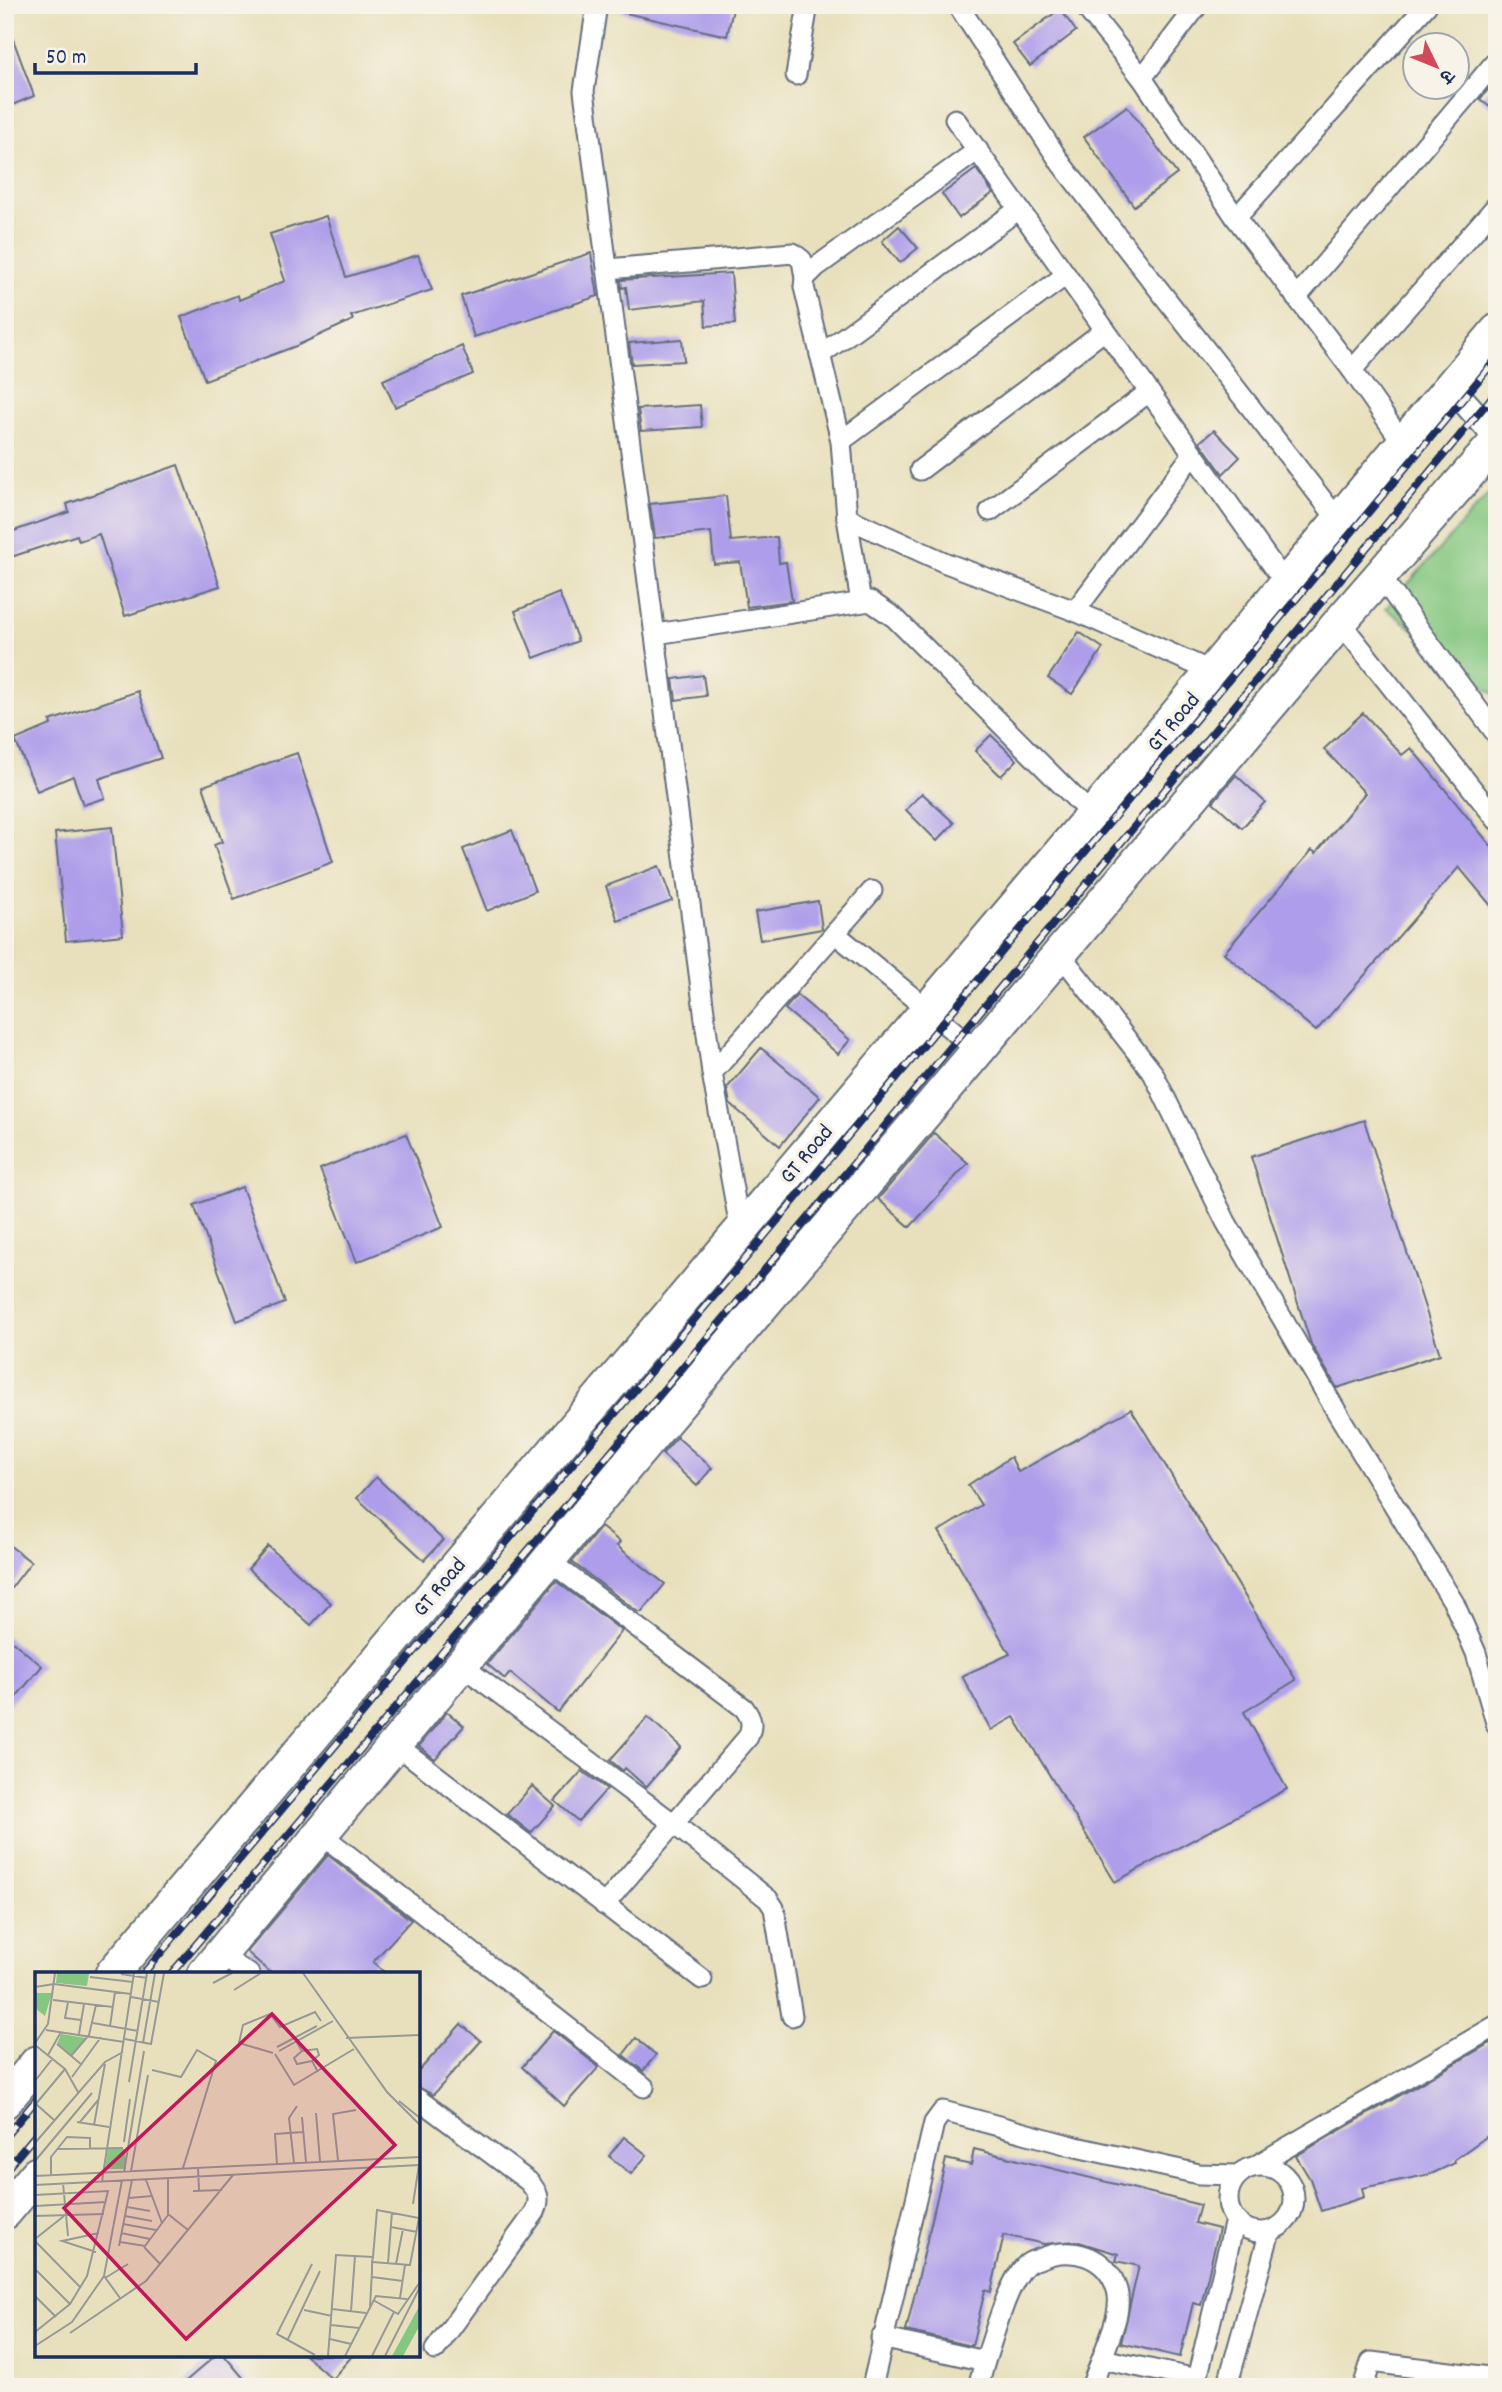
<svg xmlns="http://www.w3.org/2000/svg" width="1502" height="2392" font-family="Dekko,'Playpen Sans Deva',sans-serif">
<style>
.green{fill:#85c780;stroke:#507b6f;stroke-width:2}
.building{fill:#ad9dea}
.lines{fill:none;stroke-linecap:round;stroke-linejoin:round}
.minor-casing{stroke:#636d7f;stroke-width:23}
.tertiary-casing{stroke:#636d7f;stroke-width:28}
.trunk-casing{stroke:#636d7f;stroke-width:37}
.minor{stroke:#fff;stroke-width:19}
.tertiary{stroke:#fff;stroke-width:24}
.trunk{stroke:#fff;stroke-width:33}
.rail-casing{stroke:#1b2f5e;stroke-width:8}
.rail{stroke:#f7f3e8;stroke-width:5;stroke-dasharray:16;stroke-linecap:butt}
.labels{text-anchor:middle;stroke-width:7;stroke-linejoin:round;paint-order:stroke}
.street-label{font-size:23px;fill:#1b2f5e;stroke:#f7f3e8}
.inset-road{fill:none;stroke:#969996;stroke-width:2}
.view{fill:#c2185b;fill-opacity:0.15;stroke:#c2185b;stroke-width:3.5}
.inset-edge{fill:none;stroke:#1b2f5e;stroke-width:3.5}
</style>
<rect width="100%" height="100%" fill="#f7f3e8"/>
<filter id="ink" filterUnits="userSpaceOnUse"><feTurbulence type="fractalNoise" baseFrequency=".0143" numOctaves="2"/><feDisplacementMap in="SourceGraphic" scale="14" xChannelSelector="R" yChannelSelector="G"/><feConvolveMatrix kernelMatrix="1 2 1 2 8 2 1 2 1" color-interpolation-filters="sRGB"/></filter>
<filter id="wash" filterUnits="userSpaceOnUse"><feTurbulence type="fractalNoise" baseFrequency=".00686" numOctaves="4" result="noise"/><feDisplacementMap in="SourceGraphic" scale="28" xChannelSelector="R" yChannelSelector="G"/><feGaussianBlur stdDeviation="1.57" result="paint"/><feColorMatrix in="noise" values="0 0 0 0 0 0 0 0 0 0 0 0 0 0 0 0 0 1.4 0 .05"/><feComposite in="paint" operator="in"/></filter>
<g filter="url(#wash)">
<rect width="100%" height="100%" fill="#e8e0bc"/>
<polygon class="green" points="1497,485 1497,697 1386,608"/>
<g id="blocks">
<g class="building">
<polygon points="622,5 716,5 733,9 727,36 621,12"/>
<polygon points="1060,9 1076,31 1030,66 1013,44"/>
<polygon points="7,23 34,96 5,108 5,24"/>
<polygon points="1497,79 1497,113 1480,99"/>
<polygon points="1127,106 1177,174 1134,206 1084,137"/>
<polygon points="976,169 993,193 959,218 942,194"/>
<polygon points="326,216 346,277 418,255 432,290 351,316 353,320 296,346 205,380 181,317 238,295 239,300 285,281 270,234"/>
<polygon points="899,226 918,248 900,263 882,241"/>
<polygon points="591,253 598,296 474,337 461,296"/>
<polygon points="731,273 735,324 706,326 704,301 629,310 626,287 622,288 621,280"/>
<polygon points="682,339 684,361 632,364 629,343"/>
<polygon points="462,346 473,374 395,407 383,380"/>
<polygon points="700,405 702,427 641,431 638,409"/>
<polygon points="1214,430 1240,457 1223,474 1200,442"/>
<polygon points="178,465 220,586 125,616 99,534 79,541 77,535 5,559 5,534 69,512 67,504"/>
<polygon points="726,496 731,541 777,537 779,563 786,562 792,601 747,607 740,562 714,564 711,532 655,538 650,504"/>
<polygon points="559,593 578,641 534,658 515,611"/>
<polygon points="1079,632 1103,648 1072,694 1048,678"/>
<polygon points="703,675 706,696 676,700 673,679"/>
<polygon points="138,691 161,758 99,779 105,798 83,805 73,776 37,791 15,740 51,725 50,721"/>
<polygon points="1363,713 1402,755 1411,748 1497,853 1497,913 1459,867 1316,1031 1224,953 1312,850 1316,853 1365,793 1324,749"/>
<polygon points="991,735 1017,760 1001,776 975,751"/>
<polygon points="297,753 333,862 234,899 214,845 222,842 203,786"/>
<polygon points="1236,775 1265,802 1242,828 1213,802"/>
<polygon points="922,793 954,823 937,841 906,810"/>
<polygon points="112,827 123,935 66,941 55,833"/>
<polygon points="512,830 535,891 487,911 463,849"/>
<polygon points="659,866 672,901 618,921 606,886"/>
<polygon points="818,901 822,929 760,940 755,912"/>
<polygon points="797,995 850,1040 838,1054 785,1009"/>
<polygon points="761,1048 820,1097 780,1146 730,1104 727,1088"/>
<polygon points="1364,1120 1440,1354 1337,1388 1311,1344 1251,1157"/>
<polygon points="934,1133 968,1163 910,1227 878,1199"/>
<polygon points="406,1134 443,1227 357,1262 320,1169"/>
<polygon points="242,1187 285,1303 237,1321 194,1205"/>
<polygon points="1131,1409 1296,1680 1244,1712 1287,1789 1115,1882 1014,1717 991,1730 962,1676 1010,1654 939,1531 981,1505 968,1485 1011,1457 1018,1472"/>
<polygon points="677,1437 712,1468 697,1486 662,1454"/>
<polygon points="376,1477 443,1540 424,1560 357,1498"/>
<polygon points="601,1527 620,1542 617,1546 665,1584 642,1612 638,1612 572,1562"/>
<polygon points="5,1542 31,1562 5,1596"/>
<polygon points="268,1546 331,1603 311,1625 248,1569"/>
<polygon points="556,1581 622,1631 558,1712 510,1673 505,1679 487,1664"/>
<polygon points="5,1635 42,1666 5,1710"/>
<polygon points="447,1712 464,1726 435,1759 419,1746"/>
<polygon points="648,1717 681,1747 646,1787 625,1768 623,1771 610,1760"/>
<polygon points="582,1771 607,1789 578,1821 555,1801"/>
<polygon points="532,1786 555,1806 531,1833 507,1814"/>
<polygon points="328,1855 411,1920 373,1962 386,1974 272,1974 247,1952"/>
<polygon points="461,2024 481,2041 433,2095 418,2087 418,2072"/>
<polygon points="553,2031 599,2067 564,2106 522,2067"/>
<polygon points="636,2038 656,2055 643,2071 623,2055"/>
<polygon points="1497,2039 1497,2129 1454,2160 1455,2163 1431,2174 1362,2188 1364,2197 1321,2211 1310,2179 1296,2156"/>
<polygon points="624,2137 647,2155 631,2174 609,2156"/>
<polygon points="974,2149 1200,2205 1195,2223 1219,2229 1201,2305 1193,2303 1180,2357 1121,2343 1139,2266 1116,2261 1118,2254 1076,2241 1044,2244 1004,2235 991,2292 985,2290 972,2346 906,2331 946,2159 971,2165"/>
<polygon points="216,2355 224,2355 251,2387 179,2387"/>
<polygon points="305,2355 353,2355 332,2379"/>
</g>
</g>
</g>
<g filter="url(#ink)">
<use href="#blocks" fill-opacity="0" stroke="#636d7f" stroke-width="2"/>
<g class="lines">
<defs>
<g id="minor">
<polyline points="597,5 584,91 712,1073 740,1228"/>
<polyline points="958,5 1062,165 1339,521"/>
<polyline points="1084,5 1142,78 1236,218 1352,370 1497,205"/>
<polyline points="796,75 808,5"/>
<polyline points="1142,78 1198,5"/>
<polyline points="955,119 1286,584"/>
<polyline points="1236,218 1427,5"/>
<polyline points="608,269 793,253 802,260 805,278"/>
<polyline points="1296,298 1497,60"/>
<polyline points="820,355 1019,209"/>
<polyline points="1352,370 1403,443"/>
<polyline points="841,441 1066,275"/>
<polyline points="920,470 1105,330"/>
<polyline points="990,511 1149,392"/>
<polyline points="847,518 946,563 1075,611 1213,672"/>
<polyline points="1380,576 1497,735"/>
<polyline points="861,602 847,518 841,441 804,287 805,278 816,267 978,150"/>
<polyline points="1075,611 1193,454"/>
<polyline points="1340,622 1497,820"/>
<polyline points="656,634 870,601 895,618 1092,815"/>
<polyline points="837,935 979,1052"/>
<polyline points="1061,955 1153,1073 1226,1222 1338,1414 1454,1603 1476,1653 1497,1726"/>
<polyline points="712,1073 872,891"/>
<path d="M 548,1560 L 744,1708 C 752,1719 753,1725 748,1737 L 604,1905"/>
<polyline points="461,1665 673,1823 768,1899 774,1908 792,2016"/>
<polyline points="395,1744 702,1979"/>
<polyline points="321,1834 644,2087"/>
<polyline points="220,1955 249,1974"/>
<path d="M 418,2099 L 528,2181 C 538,2192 541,2198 535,2212 L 435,2350"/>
<polyline points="1257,2165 1497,2025"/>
<circle cx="1261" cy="2199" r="33"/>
<polyline points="881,2338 985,2361 978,2387"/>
<path d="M 985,2361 C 994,2336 1007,2284 1025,2266 C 1028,2262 1035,2260 1039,2259 C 1071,2245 1107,2255 1117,2290 C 1123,2311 1108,2340 1102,2359"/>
<polyline points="872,2387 934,2123 943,2111 1076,2147 1199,2174 1237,2175"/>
<polyline points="1091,2387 1102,2359 1197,2379"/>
<polyline points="1195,2387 1235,2220"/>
<polyline points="1227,2387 1270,2231"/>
<polyline points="1363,2387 1371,2362 1497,2378"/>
</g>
<polyline id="tertiary" points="1451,387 1497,438"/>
<g id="trunk">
<polyline points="112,1974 1122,780 1497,331"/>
<polyline points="204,1974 630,1462 1340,622 1497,441"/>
<polyline points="5,2101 37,2063"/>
<polyline points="5,2212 37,2174"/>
</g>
</defs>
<use href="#minor" class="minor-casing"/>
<use href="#tertiary" class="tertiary-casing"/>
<use href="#trunk" class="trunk-casing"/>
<use href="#minor" class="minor"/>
<use href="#tertiary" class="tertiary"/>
<use href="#trunk" class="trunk"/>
<defs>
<g id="rail">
<polyline points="143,1974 788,1208 1497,358"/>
<polyline points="171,1974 805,1222 1497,391"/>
<polyline points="5,2137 37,2099"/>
<polyline points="5,2171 37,2133"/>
</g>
</defs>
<use href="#rail" class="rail-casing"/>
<use href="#rail" class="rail"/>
</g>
</g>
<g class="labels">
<g class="street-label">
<text transform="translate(1172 721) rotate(-50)" y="8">GT Road</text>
<text transform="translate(805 1153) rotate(-50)" y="8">GT Road</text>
<text transform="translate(438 1586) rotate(-50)" y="8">GT Road</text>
</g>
</g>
<g transform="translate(35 1972)">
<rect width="385" height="385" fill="#e8e0bc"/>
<path d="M 22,1 L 54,1 L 52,14 L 21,11 ZM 0,17 L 2,21 L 17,21 L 10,44 L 0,36 ZM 26,62 L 51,66 L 36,84 L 22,72 ZM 73,176 L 90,177 L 91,197 L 70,197 ZM 385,333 L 385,353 L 368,384 L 357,384 Z" fill="#85c780"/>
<path class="inset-road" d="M 268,1 L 352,120 L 385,153M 86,2 L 112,6M 55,5 L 98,10M 178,11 L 197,1M 0,15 L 19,12 L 96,22M 199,18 L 226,1M 96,25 L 124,30M 18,28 L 78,35M 33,30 L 30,46 L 46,48M 58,51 L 103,59M 75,54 L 80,20M 11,58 L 89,70M 44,62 L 49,32M 311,66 L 385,63M 90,67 L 116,72 L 129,1M 261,69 L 267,79 L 282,77 L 284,83 L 277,89 L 283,100M 0,71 L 13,52 L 20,1M 108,71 L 120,1M 22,72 L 47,93M 0,73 L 30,97 L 43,120M 242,75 L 282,54M 244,79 L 298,49M 267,79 L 259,86 L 262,92 L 277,89M 238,81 L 204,71 L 208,53 L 235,42 L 245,55 L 280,40 L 286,49M 240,82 L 259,113 L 319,77M 13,83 L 26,60M 36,84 L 54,63 L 61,33M 117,98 L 146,105 L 162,78 L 181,89 L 148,196M 37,105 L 66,65M 0,109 L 18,86M 94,110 L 112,1M 364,129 L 385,146M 1,132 L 19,148M 0,133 L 30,97M 281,141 L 285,189M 267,145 L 271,190M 42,150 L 74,155M 45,150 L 64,127M 59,153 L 70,92M 89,170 L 95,127M 0,171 L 70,90 L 88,80M 23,177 L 88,176M 303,188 L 298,142 L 321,138M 0,189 L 57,121M 259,191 L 254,146 L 262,134M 242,192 L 240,162 L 268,160M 163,196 L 164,218M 96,199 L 113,103M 89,200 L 109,79M 16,203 L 16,185 L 32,165 L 55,166 L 55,176M 0,204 L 385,185M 133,206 L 133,242 L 153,258M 111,208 L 127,251M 67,209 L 99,1M 28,211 L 33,264M 0,213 L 385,193M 158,219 L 187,218M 0,223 L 73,219 L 52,304 L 35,332 L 0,360M 94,226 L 117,224M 378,232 L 384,193M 0,234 L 71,230M 92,235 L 115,239M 0,244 L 69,242M 90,244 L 117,249M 88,252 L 121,258M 356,255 L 382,260M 86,261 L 115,267M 0,267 L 29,244M 0,269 L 46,316M 85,270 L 110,274 L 133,243M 84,274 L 97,208M 109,275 L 125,292M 61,280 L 27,269 L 64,261M 353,291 L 357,240M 277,292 L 242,362 L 280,383M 361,292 L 368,257M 0,297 L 35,332M 69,304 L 85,326M 337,305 L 368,309M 70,306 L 93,292M 0,324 L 21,345M 340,324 L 372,327M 365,326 L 370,293M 338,328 L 363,342 L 385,310M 335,335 L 337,299 L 337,290 L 338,285 L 342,238 L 384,246 L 375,293 L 337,290M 297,337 L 331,341M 269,338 L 297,344M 316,339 L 320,284M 296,353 L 324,356M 35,361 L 111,309 L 198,203M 253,367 L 285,299M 295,367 L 316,372M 0,374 L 37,350 L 69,304 L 87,208M 293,384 L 301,283 L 338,285M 310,384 L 341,324M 337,384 L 359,340M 350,384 L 385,315"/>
<path class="view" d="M 237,42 L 360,173 L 151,367 L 29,236 Z"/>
<rect width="385" height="385" class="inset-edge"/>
</g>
<rect width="1502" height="2392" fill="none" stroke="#f7f3e8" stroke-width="28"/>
<g transform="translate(1436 66) rotate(133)"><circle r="33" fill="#f7f3e8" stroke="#9fa5b1" stroke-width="2"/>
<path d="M0-5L12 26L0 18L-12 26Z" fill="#d1495b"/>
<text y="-10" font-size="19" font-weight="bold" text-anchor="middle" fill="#1b2f5e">उ</text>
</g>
<path d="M35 63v10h161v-10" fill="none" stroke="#1b2f5e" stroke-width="3.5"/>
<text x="46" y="63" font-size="21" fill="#1b2f5e" stroke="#f7f3e8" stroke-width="5" paint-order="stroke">50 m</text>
</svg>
